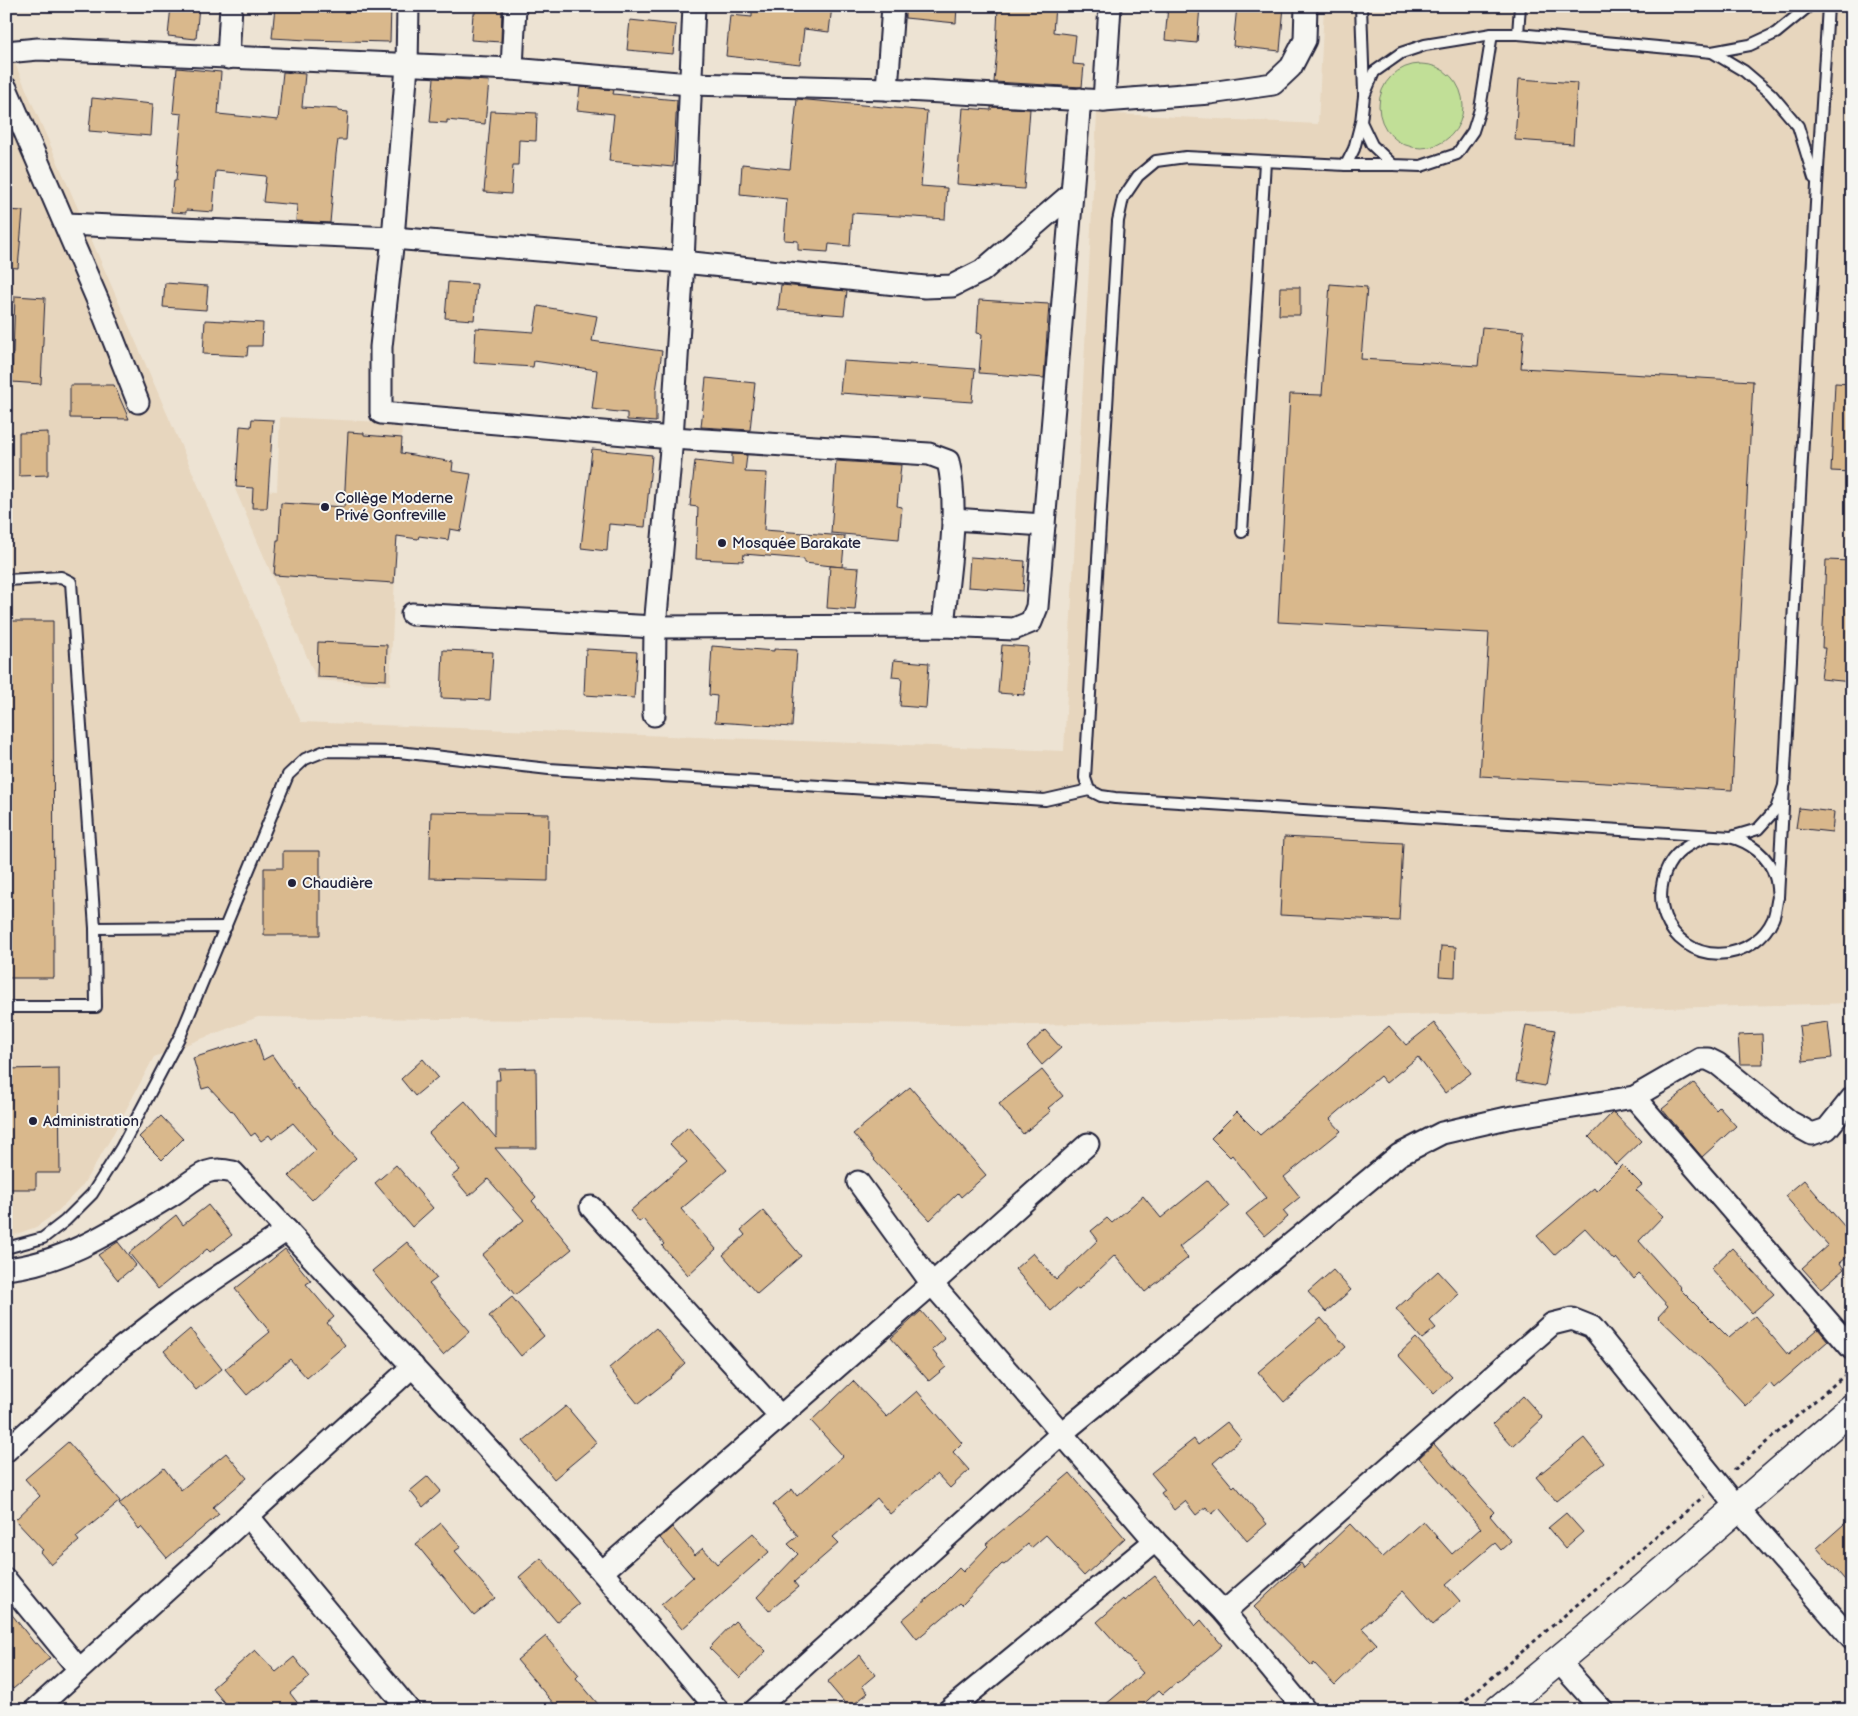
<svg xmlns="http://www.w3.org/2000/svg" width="1858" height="1716" font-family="'Balsamiq Sans',sans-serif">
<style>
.built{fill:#e7d6be}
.green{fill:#c1df97;stroke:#728069}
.building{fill:#d9b88c;stroke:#22223b}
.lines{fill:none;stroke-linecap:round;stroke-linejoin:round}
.lane-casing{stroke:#22223b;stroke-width:14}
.street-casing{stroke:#22223b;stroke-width:25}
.secondary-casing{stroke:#22223b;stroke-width:31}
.path{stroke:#22223b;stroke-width:3;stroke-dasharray:4 4;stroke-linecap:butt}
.lane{stroke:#f6f6f2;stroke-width:10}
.street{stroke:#f6f6f2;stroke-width:21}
.secondary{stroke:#f6f6f2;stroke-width:28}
.poi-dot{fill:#22223b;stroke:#f6f6f2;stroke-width:2}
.labels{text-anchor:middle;stroke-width:4;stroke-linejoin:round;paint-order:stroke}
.poi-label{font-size:15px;fill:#22223b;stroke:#f6f6f2;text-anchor:start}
</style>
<rect width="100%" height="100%" fill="#ede3d3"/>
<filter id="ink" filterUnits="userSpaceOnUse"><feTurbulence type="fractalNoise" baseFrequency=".02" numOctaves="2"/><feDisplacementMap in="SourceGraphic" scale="10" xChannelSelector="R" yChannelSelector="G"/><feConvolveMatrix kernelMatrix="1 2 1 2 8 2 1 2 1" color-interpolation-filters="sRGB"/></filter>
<g filter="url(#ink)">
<g class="built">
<polygon points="1324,6 1852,6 1852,1003 1037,1025 258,1017 154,1057 110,1140 82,1186 56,1213 36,1227 6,1238 6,43 301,722 1064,751 1097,113 1318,124"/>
<polygon points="280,417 402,423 390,685 317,680 235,489 277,491"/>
</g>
<circle class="green" cx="1421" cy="106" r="42"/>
<g class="building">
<polygon points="171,6 199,6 196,39 168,36"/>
<polygon points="275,6 391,6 390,42 307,40 272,38"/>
<polygon points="475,6 502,6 501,42 471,40 473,14 475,14"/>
<polygon points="752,6 832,6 829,32 804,29 800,64 726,56 730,15 752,17"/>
<polygon points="905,6 957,6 956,23 905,18"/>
<polygon points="998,6 1055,6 1053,32 1076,35 1073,64 1084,65 1082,87 994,82 997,50 996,50"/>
<polygon points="1168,6 1200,6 1197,43 1165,40"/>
<polygon points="1237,6 1284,6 1280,51 1233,46"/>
<polygon points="630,20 676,25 673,54 627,50"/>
<polygon points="177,68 221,72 218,114 278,120 283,72 305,74 302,107 338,109 338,111 348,112 346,140 338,140 336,154 330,223 296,221 297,205 263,202 266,176 216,171 213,212 186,210 186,213 171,212 174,181 176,181 182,114 173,113"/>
<polygon points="434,78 489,81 485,124 447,120 447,123 430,122"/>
<polygon points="1519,79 1577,83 1573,144 1515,140"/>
<polygon points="580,87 614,90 613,94 677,100 673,167 609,161 614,114 577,110"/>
<polygon points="92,98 153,104 151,136 89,131"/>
<polygon points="797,99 927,111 921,186 947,188 945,219 852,213 850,246 829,244 828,252 798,250 798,241 784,240 787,199 740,194 742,164 790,169"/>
<polygon points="991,107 1030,109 1024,189 957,184 963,108 991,110"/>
<polygon points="491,111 537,113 536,141 519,140 518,165 513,165 511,194 484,192"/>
<polygon points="6,210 23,211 18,268 6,267"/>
<polygon points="448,282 477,284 474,320 445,318"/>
<polygon points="165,283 208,286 206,310 163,307"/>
<polygon points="1330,284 1367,287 1361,359 1478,366 1482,327 1524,331 1521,368 1753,381 1732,790 1480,776 1489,633 1278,622 1290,394 1322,395"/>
<polygon points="781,285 847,291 844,315 778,310"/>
<polygon points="1280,287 1300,287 1300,315 1279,315"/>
<polygon points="15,296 45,298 41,384 12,382"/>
<polygon points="979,300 1049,304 1044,378 979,373 982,334 977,333"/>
<polygon points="538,306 597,316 592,341 662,351 656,391 656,422 627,420 627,413 592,409 597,370 534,361 533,367 474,363 476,328 534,332"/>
<polygon points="205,320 263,323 262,346 248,346 247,356 203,354"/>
<polygon points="843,361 909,365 909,364 975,369 972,402 840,393"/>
<polygon points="706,378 755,383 750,430 701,427"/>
<polygon points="1835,383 1852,384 1852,472 1831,471"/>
<polygon points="70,385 114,385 129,419 70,418"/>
<polygon points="252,419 273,420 267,508 252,508 253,488 236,487 240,426 251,427"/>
<polygon points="48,432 48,475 19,476 19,433"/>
<polygon points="348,432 364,433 364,435 402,438 401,453 453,462 452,471 471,474 461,531 450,529 448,540 419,536 418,539 397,536 394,583 274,575 277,540 279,540 281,503 344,507"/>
<polygon points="592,449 652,455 645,527 609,524 607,551 581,548"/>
<polygon points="732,454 747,455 745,472 767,473 764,530 845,536 842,567 804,563 804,559 744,554 743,561 696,559 698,507 690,506 695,461 732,465"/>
<polygon points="836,461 901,465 897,506 902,507 899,539 831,533"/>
<polygon points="970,557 1025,561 1023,591 968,587"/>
<polygon points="1826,560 1852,561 1852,682 1821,679 1825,648 1822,648"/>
<polygon points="830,566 859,568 855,610 827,608"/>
<polygon points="6,621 53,621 54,978 6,978"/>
<polygon points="318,642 387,645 386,680 317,677"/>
<polygon points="1002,645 1028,647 1024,695 998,693"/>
<polygon points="712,646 774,651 774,649 797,650 792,727 715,722 717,696 709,695"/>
<polygon points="586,649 637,652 634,698 584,695"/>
<polygon points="443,650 493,652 490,700 441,698"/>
<polygon points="894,660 929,663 926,708 900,706 902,678 892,677"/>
<polygon points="1799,808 1834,812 1832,832 1796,828"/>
<polygon points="431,812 549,814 548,881 429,878"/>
<polygon points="1284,837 1403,843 1399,921 1280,915"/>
<polygon points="283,851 320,851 320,935 264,935 264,868 283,868"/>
<polygon points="1441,946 1456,947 1455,977 1439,976"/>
<polygon points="1828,1022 1832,1058 1803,1061 1799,1026"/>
<polygon points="1434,1023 1471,1073 1445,1093 1418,1057 1386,1083 1380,1076 1331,1118 1330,1119 1341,1131 1284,1177 1300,1197 1283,1211 1288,1217 1265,1236 1246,1214 1266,1198 1232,1155 1230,1157 1211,1138 1237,1112 1260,1135 1389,1026 1406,1045"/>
<polygon points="1526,1025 1555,1030 1545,1086 1516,1081"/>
<polygon points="1045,1030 1061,1048 1042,1065 1027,1047"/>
<polygon points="1762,1034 1763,1064 1740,1064 1738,1035"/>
<polygon points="256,1038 263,1060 272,1055 296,1089 297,1088 334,1132 333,1133 356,1158 312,1200 289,1176 316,1150 293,1123 272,1139 269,1135 261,1141 255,1133 251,1136 232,1110 231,1111 209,1087 202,1089 193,1058"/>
<polygon points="423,1059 438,1077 415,1096 401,1079"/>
<polygon points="59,1068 60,1173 36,1173 36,1189 6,1189 6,1069"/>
<polygon points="536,1068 537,1148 495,1148 536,1197 532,1201 572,1249 515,1295 482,1255 524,1220 488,1179 469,1196 452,1176 460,1170 429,1133 465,1101 496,1138 496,1080 500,1080 499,1069"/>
<polygon points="1042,1070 1063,1096 1048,1108 1051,1111 1023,1134 999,1104"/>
<polygon points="1694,1083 1716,1110 1719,1107 1736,1126 1702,1157 1662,1109"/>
<polygon points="910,1087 986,1175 961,1197 958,1193 930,1220 874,1160 875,1159 853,1134"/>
<polygon points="1612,1113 1614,1113 1641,1141 1616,1165 1589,1137"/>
<polygon points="161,1116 183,1139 162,1160 139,1137"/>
<polygon points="688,1127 727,1170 681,1209 716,1249 688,1275 662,1246 664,1244 643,1219 639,1222 630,1211 687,1162 670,1144"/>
<polygon points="396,1165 433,1208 412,1227 375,1183"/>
<polygon points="1622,1165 1642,1185 1636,1190 1663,1216 1639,1241 1681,1288 1680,1289 1729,1338 1755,1316 1788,1355 1818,1329 1828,1341 1774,1388 1770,1383 1746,1406 1704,1361 1658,1317 1668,1306 1639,1274 1634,1279 1616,1258 1614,1260 1585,1228 1554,1255 1537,1236 1594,1188 1596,1191"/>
<polygon points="1208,1180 1229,1207 1179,1247 1188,1258 1145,1292 1115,1255 1079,1289 1077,1288 1051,1311 1015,1269 1033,1253 1056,1280 1098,1240 1091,1231 1107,1218 1112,1223 1143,1196 1161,1218"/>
<polygon points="1804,1180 1852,1235 1852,1253 1840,1263 1844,1269 1821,1289 1802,1268 1828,1245 1785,1196"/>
<polygon points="208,1205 232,1235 210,1252 207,1249 158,1289 129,1253 176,1215 183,1225"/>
<polygon points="763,1211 801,1256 757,1294 723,1255 745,1235 741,1230"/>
<polygon points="118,1242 136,1265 118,1280 98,1255"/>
<polygon points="407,1242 437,1278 429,1284 470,1331 443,1355 372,1271"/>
<polygon points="1732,1248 1774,1294 1752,1313 1711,1268"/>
<polygon points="285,1249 311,1281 306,1284 334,1317 327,1323 345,1345 307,1378 290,1359 247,1395 225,1369 270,1332 235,1289"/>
<polygon points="1333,1270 1351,1290 1326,1312 1308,1292"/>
<polygon points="1438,1271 1459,1294 1430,1321 1436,1328 1422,1339 1396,1309"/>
<polygon points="512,1297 544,1336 521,1356 489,1316"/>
<polygon points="921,1311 945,1339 932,1350 946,1367 929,1381 891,1338"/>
<polygon points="1321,1318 1346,1347 1284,1402 1258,1372"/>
<polygon points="656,1328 685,1363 670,1377 671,1378 638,1404 609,1368"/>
<polygon points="190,1329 222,1369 196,1390 164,1351"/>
<polygon points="1416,1338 1452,1377 1434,1394 1398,1355"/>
<polygon points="853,1381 887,1417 917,1391 962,1443 953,1452 969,1470 950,1488 937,1474 890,1514 877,1498 833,1537 839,1543 794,1582 798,1587 769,1611 757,1597 798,1554 788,1544 798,1536 773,1505 792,1489 797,1496 843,1456 811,1421"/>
<polygon points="1523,1396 1543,1418 1513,1446 1493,1424"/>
<polygon points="566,1406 597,1443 554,1479 523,1441"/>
<polygon points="1227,1422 1241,1439 1213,1463 1233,1487 1235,1485 1267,1524 1247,1541 1219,1508 1212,1514 1206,1507 1196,1515 1185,1501 1174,1510 1161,1493 1165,1490 1151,1473 1194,1439 1198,1445"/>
<polygon points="1584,1438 1604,1463 1556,1501 1536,1477"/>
<polygon points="68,1442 120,1501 76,1537 79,1541 51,1565 40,1552 43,1550 15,1520 40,1496 25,1479"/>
<polygon points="1434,1444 1494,1512 1490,1516 1511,1541 1501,1550 1495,1543 1446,1585 1460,1601 1433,1625 1403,1591 1362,1628 1377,1644 1335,1685 1314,1663 1312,1666 1254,1607 1301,1563 1304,1568 1350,1524 1382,1558 1423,1521 1452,1554 1481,1528 1419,1458"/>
<polygon points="226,1453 247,1478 213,1507 219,1514 167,1558 141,1527 139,1529 119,1504 164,1468 181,1490"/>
<polygon points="1070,1473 1125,1538 1084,1576 1046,1535 1031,1548 1028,1544 1004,1565 1002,1564 962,1605 960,1603 917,1639 902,1620 933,1594 959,1568 963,1572 988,1546 986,1544"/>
<polygon points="428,1476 441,1491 423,1507 410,1491"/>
<polygon points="1566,1513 1583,1532 1565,1548 1548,1528"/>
<polygon points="1852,1517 1852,1588 1817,1548"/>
<polygon points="441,1523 461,1547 455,1551 495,1598 474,1615 416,1544"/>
<polygon points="672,1527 695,1555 703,1548 717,1564 753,1533 769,1552 682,1629 661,1605 693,1577 660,1538"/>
<polygon points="541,1558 579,1604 557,1622 519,1577"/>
<polygon points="1155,1576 1195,1626 1201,1620 1222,1645 1177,1684 1176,1683 1163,1694 1159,1690 1137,1710 1099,1710 1143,1673 1097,1622 1123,1599 1124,1601"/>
<polygon points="6,1607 35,1644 37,1643 50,1658 13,1689 6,1680"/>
<polygon points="735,1621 766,1651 740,1678 709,1648"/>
<polygon points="546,1636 579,1675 576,1678 603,1710 559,1710 517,1660"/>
<polygon points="255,1650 276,1672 294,1657 310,1677 290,1693 303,1710 243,1710 235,1701 228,1707 212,1688"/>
<polygon points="860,1655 875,1675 862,1686 868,1693 849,1708 827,1682"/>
</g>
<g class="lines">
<defs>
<g id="lane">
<polyline points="1361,6 1364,93"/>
<polygon points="1492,34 1480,109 1473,131 1457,154 1421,166 1393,165 1372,145 1361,122 1364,96 1374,72 1401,53 1425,45"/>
<polyline points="1492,34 1518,34 1712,52 1750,45 1776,33 1809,6"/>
<polyline points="1518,34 1520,6"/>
<polyline points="1712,52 1744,71 1771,94 1798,126 1814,178"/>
<polyline points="1346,165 1354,149 1361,122"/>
<polyline points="1393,165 1346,165 1186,157 1156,161 1138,176 1123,198 1118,221 1085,778 1089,790 1101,796 1115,798 1731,837 1758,829 1776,809 1785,783"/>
<polyline points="1242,532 1265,162"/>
<polyline points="6,580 61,577 71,582 95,928 96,1007 6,1007"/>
<path d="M 1707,837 C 1686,844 1668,857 1663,880 C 1650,934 1707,975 1754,942 C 1761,937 1769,928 1773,919 C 1776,912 1776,904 1778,897 L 1817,185 L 1828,6"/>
<path d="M 1729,837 C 1750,842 1769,856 1775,877 C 1777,883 1777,890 1778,897"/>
<polyline points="95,928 226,927"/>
<polyline points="6,1248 43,1238 65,1221 92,1194 121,1148 181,1034 288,775 305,759 325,751 399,752 549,769 1045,800 1089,790"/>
</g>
<g id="street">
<path d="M 408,6 L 407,66 L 393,238 L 381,347 L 381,413 L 672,438 L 929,454 L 948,461 C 960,511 948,574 943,626"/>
<polyline points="6,52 38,49 512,69 690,84 887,89 1104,101 1210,93 1273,84 1291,67 1305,40 1306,6"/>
<polyline points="228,58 231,6"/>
<polyline points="512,69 515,6"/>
<polyline points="6,88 101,308 138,402"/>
<polyline points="887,89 893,6"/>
<polyline points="1104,101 1110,6"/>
<polyline points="66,224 393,238 683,262 925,287 952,286 982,271 1072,193"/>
<polyline points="953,519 1044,525"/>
<polyline points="412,614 655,627 943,626 1014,629 1031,622 1037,607 1080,99"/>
<polyline points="654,715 655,627 672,438 683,262 694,6"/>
<polyline points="1634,1097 1852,1349"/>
<polyline points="858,1182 932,1284 1155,1541 1224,1612 1305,1710"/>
<polyline points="591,1207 780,1416"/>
<path d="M 6,1269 C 67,1263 120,1226 172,1195 C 183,1188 195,1177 207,1172 C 216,1169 223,1170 233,1172 L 602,1572 L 718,1710"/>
<polyline points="6,1451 121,1348 179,1303 287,1230"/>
<polyline points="248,1516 409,1710"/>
<polyline points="602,1572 932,1284 1088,1144"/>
<polyline points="6,1580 79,1669"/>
<polyline points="1224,1612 1552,1324 1572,1319 1592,1327 1738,1508 1852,1639"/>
<polyline points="1558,1661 1602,1710"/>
<polyline points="35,1710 413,1366"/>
<polyline points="755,1710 1061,1434 1399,1155 1442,1133 1507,1118 1634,1097 1700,1059 1708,1059 1718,1064 1790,1122 1812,1134 1827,1129 1852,1098"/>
<polyline points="949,1710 1155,1541"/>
</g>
<path id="secondary" d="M 1498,1710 C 1618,1612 1735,1510 1852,1408"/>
</defs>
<use href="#lane" class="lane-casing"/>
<use href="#street" class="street-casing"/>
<use href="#secondary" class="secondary-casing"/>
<g class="path">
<polyline points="1734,1470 1852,1369"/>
<polyline points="1454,1710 1704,1496"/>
</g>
<use href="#lane" class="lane"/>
<use href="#street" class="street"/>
<use href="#secondary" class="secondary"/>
</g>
</g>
<g class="poi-dot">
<circle cx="325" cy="507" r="5"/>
<circle cx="722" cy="543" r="5"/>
<circle cx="292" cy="883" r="5"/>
<circle cx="33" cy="1121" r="5"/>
</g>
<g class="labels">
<g class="poi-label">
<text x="335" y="503">Collège Moderne<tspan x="335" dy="17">Privé Gonfreville</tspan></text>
<text x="732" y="548">Mosquée Barakate</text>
<text x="302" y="888">Chaudière</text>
<text x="43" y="1126">Administration</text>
</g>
</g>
<rect width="1858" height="1716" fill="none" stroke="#f6f6f2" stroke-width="25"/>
<rect x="12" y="12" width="1833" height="1691" fill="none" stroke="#22223b" stroke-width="2" filter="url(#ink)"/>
</svg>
